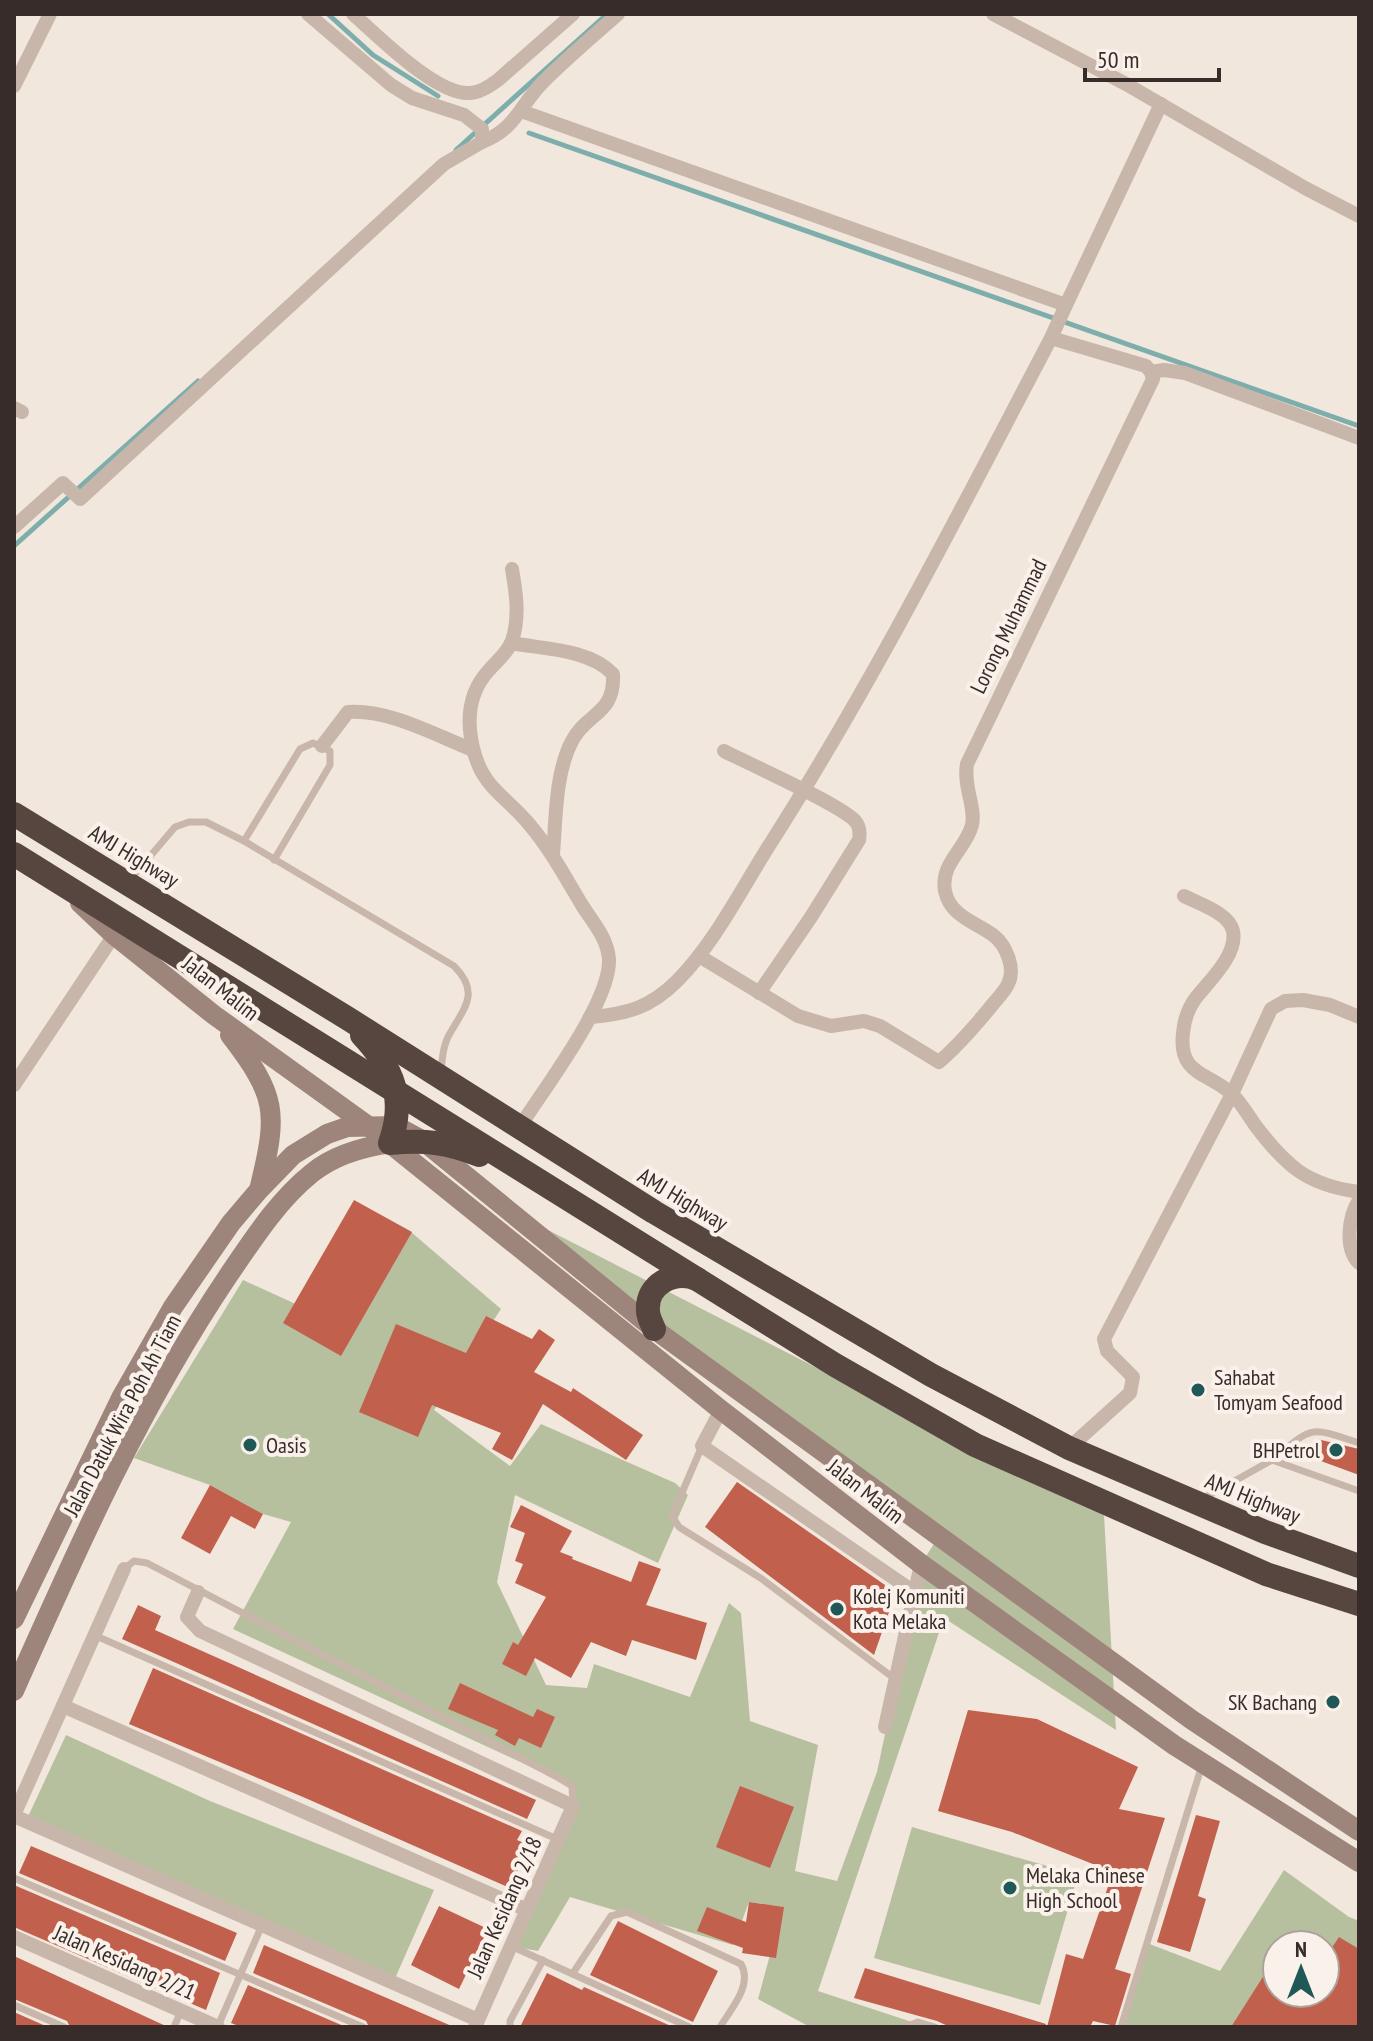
<svg xmlns="http://www.w3.org/2000/svg" width="1373" height="2041" font-family="'PT Sans Narrow',sans-serif">
<style>
.green{fill:#b7c09e;fill-rule:evenodd}
.lines{fill:none;stroke-linecap:round;stroke-linejoin:round}
.stream{stroke:#7daeac;stroke-width:5}
.building{fill:#c1604c}
.lane{stroke:#c9b6aa;stroke-width:7}
.street{stroke:#c9b6aa;stroke-width:14}
.secondary{stroke:#9d857b;stroke-width:20}
.highway{stroke:#574640;stroke-width:24}
.poi-dot{fill:#205757;stroke:#f9f1ea;stroke-width:3}
.labels{text-anchor:middle;stroke-width:8;stroke-linejoin:round;paint-order:stroke}
.street-label{font-size:22px;fill:#372c29;stroke:#f9f1ea}
.poi-label{font-size:22px;fill:#372c29;stroke:#f9f1ea;text-anchor:start}
</style>
<rect width="100%" height="100%" fill="#f1e7dd"/>
<g class="green">
<polygon points="507,1209 1104,1515 1116,1730 944,1618 818,1991 927,2027 810,2027 758,1999 783,1907 749,1902 733,1945 570,1897 538,1951 511,1946 573,1806 572,1786 233,1629 291,1522 263,1514 210,1485 134,1458 243,1280 355,1331 411,1232 501,1309 434,1410 510,1466 541,1424 675,1483 688,1495 658,1563 515,1495 497,1582 546,1685 587,1688 594,1664 690,1697 729,1603 741,1613 750,1721 818,1745 795,1871 837,1881 877,1772 921,1564 939,1536"/>
<polygon points="66,1735 210,1801 434,1890 393,1983 26,1821"/>
<polygon points="912,1827 1078,1875 1040,2005 874,1958"/>
<path d="M 1284,1870 L 1349,1917 L 1359,1921 L 1359,2027 L 1119,2027 L 1147,1943 L 1220,1971 ZM 1277,1945 L 1325,1945 L 1325,1993 L 1277,1993 Z"/>
</g>
<g class="lines">
<g class="stream">
<polyline points="328,14 373,55 438,96"/>
<polyline points="529,133 1359,426"/>
<polyline points="456,150 607,14"/>
<polyline points="14,546 198,381"/>
</g>
</g>
<g class="building">
<polygon points="354,1200 412,1232 341,1356 283,1323"/>
<polygon points="486,1316 532,1339 539,1329 555,1340 534,1372 571,1392 573,1388 643,1435 626,1460 543,1404 512,1460 492,1449 501,1433 432,1405 418,1437 359,1412 396,1324 466,1353"/>
<polygon points="1317,1439 1359,1449 1359,1475 1310,1457"/>
<polygon points="737,1482 885,1585 883,1593 889,1612 874,1655 705,1527"/>
<polygon points="210,1485 263,1514 255,1529 231,1516 210,1554 181,1538"/>
<polygon points="521,1505 572,1531 560,1552 573,1557 572,1559 631,1582 639,1561 661,1569 646,1605 707,1623 696,1660 632,1640 626,1656 591,1642 571,1678 535,1658 526,1676 502,1664 513,1642 518,1645 546,1597 515,1583 523,1564 515,1561 525,1533 510,1527"/>
<polygon points="138,1605 161,1616 155,1630 536,1800 527,1819 122,1639"/>
<polygon points="153,1668 522,1831 517,1840 529,1845 510,1888 303,1797 129,1724"/>
<polygon points="460,1683 533,1717 537,1709 555,1717 541,1748 519,1738 515,1746 495,1735 498,1730 448,1709"/>
<polygon points="968,1710 1037,1719 1138,1767 1119,1809 1165,1818 1115,1969 1131,1974 1115,2026 1093,2021 1090,2027 1047,2027 1066,1954 1083,1959 1113,1872 1012,1832 938,1811"/>
<polygon points="740,1786 794,1807 770,1868 716,1847"/>
<polygon points="1196,1815 1220,1821 1198,1896 1206,1899 1190,1952 1157,1942"/>
<polygon points="31,1846 237,1933 225,1961 19,1873"/>
<polygon points="14,1885 220,1973 206,2010 14,1927"/>
<polygon points="749,1902 784,1907 776,1958 742,1953 743,1948 697,1931 707,1907 746,1922"/>
<polygon points="439,1906 488,1929 459,1989 411,1965"/>
<polygon points="618,1921 718,1971 693,2022 590,1975"/>
<polygon points="1339,1937 1359,1949 1359,2027 1231,2027 1266,1972 1277,1979 1277,1993 1325,1993 1325,1958"/>
<polygon points="264,1945 454,2027 369,2027 366,2021 253,1973"/>
<polygon points="14,1956 168,2027 70,2027 67,2021 14,1999"/>
<polygon points="865,1968 1046,2024 1045,2027 950,2027 937,2021 854,1998"/>
<polygon points="547,1973 582,1990 584,1987 673,2027 520,2027"/>
<polygon points="248,1985 346,2027 241,2027 231,2023"/>
<polygon points="14,2012 48,2027 14,2027"/>
</g>
<g class="lines">
<g class="lane">
<polyline points="244,841 300,749 313,743 330,751 330,765 274,860"/>
<path d="M 129,881 L 175,827 L 189,822 L 206,822 L 244,841 L 454,966 C 481,993 464,1008 449,1035 C 443,1046 442,1060 441,1073"/>
<polyline points="702,1446 672,1516 679,1527 762,1579 895,1679"/>
<path d="M 1272,1460 C 1314,1426 1307,1426 1359,1443"/>
<polyline points="1204,1498 1272,1460 1359,1491"/>
<polyline points="124,1569 134,1561 147,1563 557,1777 572,1786 573,1805"/>
<polyline points="94,1635 557,1839"/>
<polyline points="14,1878 363,2027"/>
<polyline points="511,1946 689,2027"/>
<path d="M 573,1973 L 611,1916 L 627,1912 L 741,1964 C 753,1985 731,2009 720,2027"/>
<polyline points="14,2005 64,2027"/>
<polyline points="218,2026 262,1925"/>
<polyline points="174,2027 181,2011"/>
<polyline points="510,2027 510,2021 543,1960"/>
<polyline points="905,2027 918,2022 935,2027"/>
<polyline points="1121,2027 1202,1765"/>
</g>
<g class="street">
<path d="M 353,14 C 377,35 437,96 470,93 C 480,93 490,86 498,80 L 573,14"/>
<polyline points="993,14 1126,84 1305,188 1359,216"/>
<polyline points="14,86 50,14"/>
<polyline points="521,111 1066,305 1161,104"/>
<path d="M 482,142 C 516,129 520,105 543,82 C 567,58 593,36 618,14"/>
<polyline points="1151,372 1164,370 1185,373 1359,438"/>
<polyline points="14,408 22,412"/>
<polyline points="14,527 63,483 80,499 444,164 482,142 482,129 464,115 412,98 391,85 308,14"/>
<path d="M 512,569 C 516,592 520,617 512,641 C 508,652 498,660 490,669 C 469,691 466,719 473,748 C 482,788 506,796 529,824 C 551,850 565,877 582,905 C 593,923 607,937 609,959 C 611,1002 543,1090 519,1128"/>
<path d="M 511,643 C 544,649 589,649 613,674 C 615,715 587,712 572,741 C 555,773 556,819 553,854"/>
<path d="M 322,746 L 348,712 C 389,709 435,735 473,750"/>
<path d="M 724,751 C 747,763 844,806 856,822 C 860,827 860,834 859,840 L 811,917 L 759,993"/>
<path d="M 1184,896 C 1199,904 1229,913 1233,931 C 1238,955 1208,982 1195,999 C 1188,1009 1184,1021 1183,1033 C 1178,1076 1209,1072 1233,1095 C 1241,1103 1248,1115 1255,1125 C 1285,1165 1306,1185 1359,1192"/>
<path d="M 699,956 L 798,1016 L 831,1026 L 864,1021 L 880,1026 L 939,1062 C 960,1044 976,1025 993,1004 C 998,998 1005,991 1008,984 C 1016,968 1006,945 993,935 C 975,922 950,916 945,891 C 940,863 966,849 972,825 C 976,807 963,787 967,764 L 1153,379 L 1151,372 L 1146,366 L 1051,338"/>
<path d="M 590,1017 C 627,1014 650,1008 677,981 C 715,943 743,886 772,841 C 875,679 962,507 1051,338 L 1066,305"/>
<polyline points="14,1085 114,935"/>
<path d="M 1359,1200 C 1349,1216 1344,1248 1359,1263"/>
<polyline points="721,1410 702,1446 914,1592"/>
<polyline points="1069,1448 1130,1393 1133,1377 1107,1351 1104,1339 1232,1094 1271,1009 1285,1001 1303,1000 1330,1005 1359,1017"/>
<polyline points="198,1592 187,1617 200,1631 573,1806 475,2027"/>
<polyline points="63,1706 527,1910"/>
<polyline points="885,1727 921,1564"/>
<polyline points="14,1815 124,1569"/>
<polyline points="14,1816 478,2020"/>
<polyline points="14,1937 218,2027"/>
</g>
<g class="secondary">
<polyline points="80,903 114,935 214,1015 367,1125 721,1410 921,1564 1174,1745 1359,1862"/>
<path d="M 230,1035 C 277,1096 278,1112 260,1186"/>
<polyline points="14,1619 121,1398 173,1307 231,1223 259,1190 293,1155 327,1134 347,1127 396,1126 422,1140 654,1329 1192,1720 1359,1831"/>
<path d="M 14,1691 C 77,1549 141,1405 228,1276 C 252,1241 278,1200 312,1173 C 334,1155 363,1147 390,1143"/>
</g>
<g class="highway">
<polyline points="14,814 347,1018 654,1212 931,1375 1069,1448 1265,1532 1359,1566"/>
<polyline points="14,854 835,1365 975,1445 1266,1574 1359,1604"/>
<path d="M 362,1035 C 393,1068 406,1099 390,1143 C 425,1140 447,1142 479,1155"/>
<path d="M 654,1329 C 652,1324 648,1317 648,1311 C 646,1284 674,1270 697,1279"/>
</g>
</g>
<g class="poi-dot">
<circle cx="1198" cy="1390" r="8"/>
<circle cx="250" cy="1445" r="8"/>
<circle cx="1336" cy="1450" r="8"/>
<circle cx="837" cy="1609" r="8"/>
<circle cx="1333" cy="1702" r="8"/>
<circle cx="1010" cy="1888" r="8"/>
</g>
<g class="labels">
<g class="street-label">
<text transform="translate(1008 626) rotate(-64)" y="8">Lorong Muhammad</text>
<text transform="translate(134 856) rotate(31)" y="8">AMJ Highway</text>
<text transform="translate(221 988) rotate(38)" y="8">Jalan Malim</text>
<text transform="translate(683 1199) rotate(31)" y="8">AMJ Highway</text>
<text transform="translate(122 1415) rotate(-62)" y="8">Jalan Datuk Wira Poh Ah Tiam</text>
<text transform="translate(866 1491) rotate(38)" y="8">Jalan Malim</text>
<text transform="translate(1253 1498) rotate(22)" y="8">AMJ Highway</text>
<text transform="translate(504 1907) rotate(-66)" y="8">Jalan Kesidang 2/18</text>
<text transform="translate(125 1962) rotate(24)" y="8">Jalan Kesidang 2/21</text>
</g>
<g class="poi-label">
<text x="1214" y="1385">Sahabat<tspan x="1214" dy="25">Tomyam Seafood</tspan></text>
<text x="266" y="1453">Oasis</text>
<text x="1320" y="1458" text-anchor="end">BHPetrol</text>
<text x="853" y="1604">Kolej Komuniti<tspan x="853" dy="25">Kota Melaka</tspan></text>
<text x="1317" y="1710" text-anchor="end">SK Bachang</text>
<text x="1026" y="1883">Melaka Chinese<tspan x="1026" dy="25">High School</tspan></text>
</g>
</g>
<rect width="1373" height="2041" fill="none" stroke="#372c29" stroke-width="32"/>
<g transform="translate(1301 1969)"><circle r="38" fill="#f9f1ea" stroke="#aba29d" stroke-width="2"/>
<path d="M0-6L14 30L0 20L-14 30Z" fill="#205757"/>
<text y="-12" font-size="22" font-weight="bold" text-anchor="middle" fill="#372c29">N</text>
</g>
<path d="M1085 68v12h134v-12" fill="none" stroke="#372c29" stroke-width="4"/>
<text x="1097" y="68" font-size="24" fill="#372c29" stroke="#f9f1ea" stroke-width="6" paint-order="stroke">50 m</text>
</svg>
